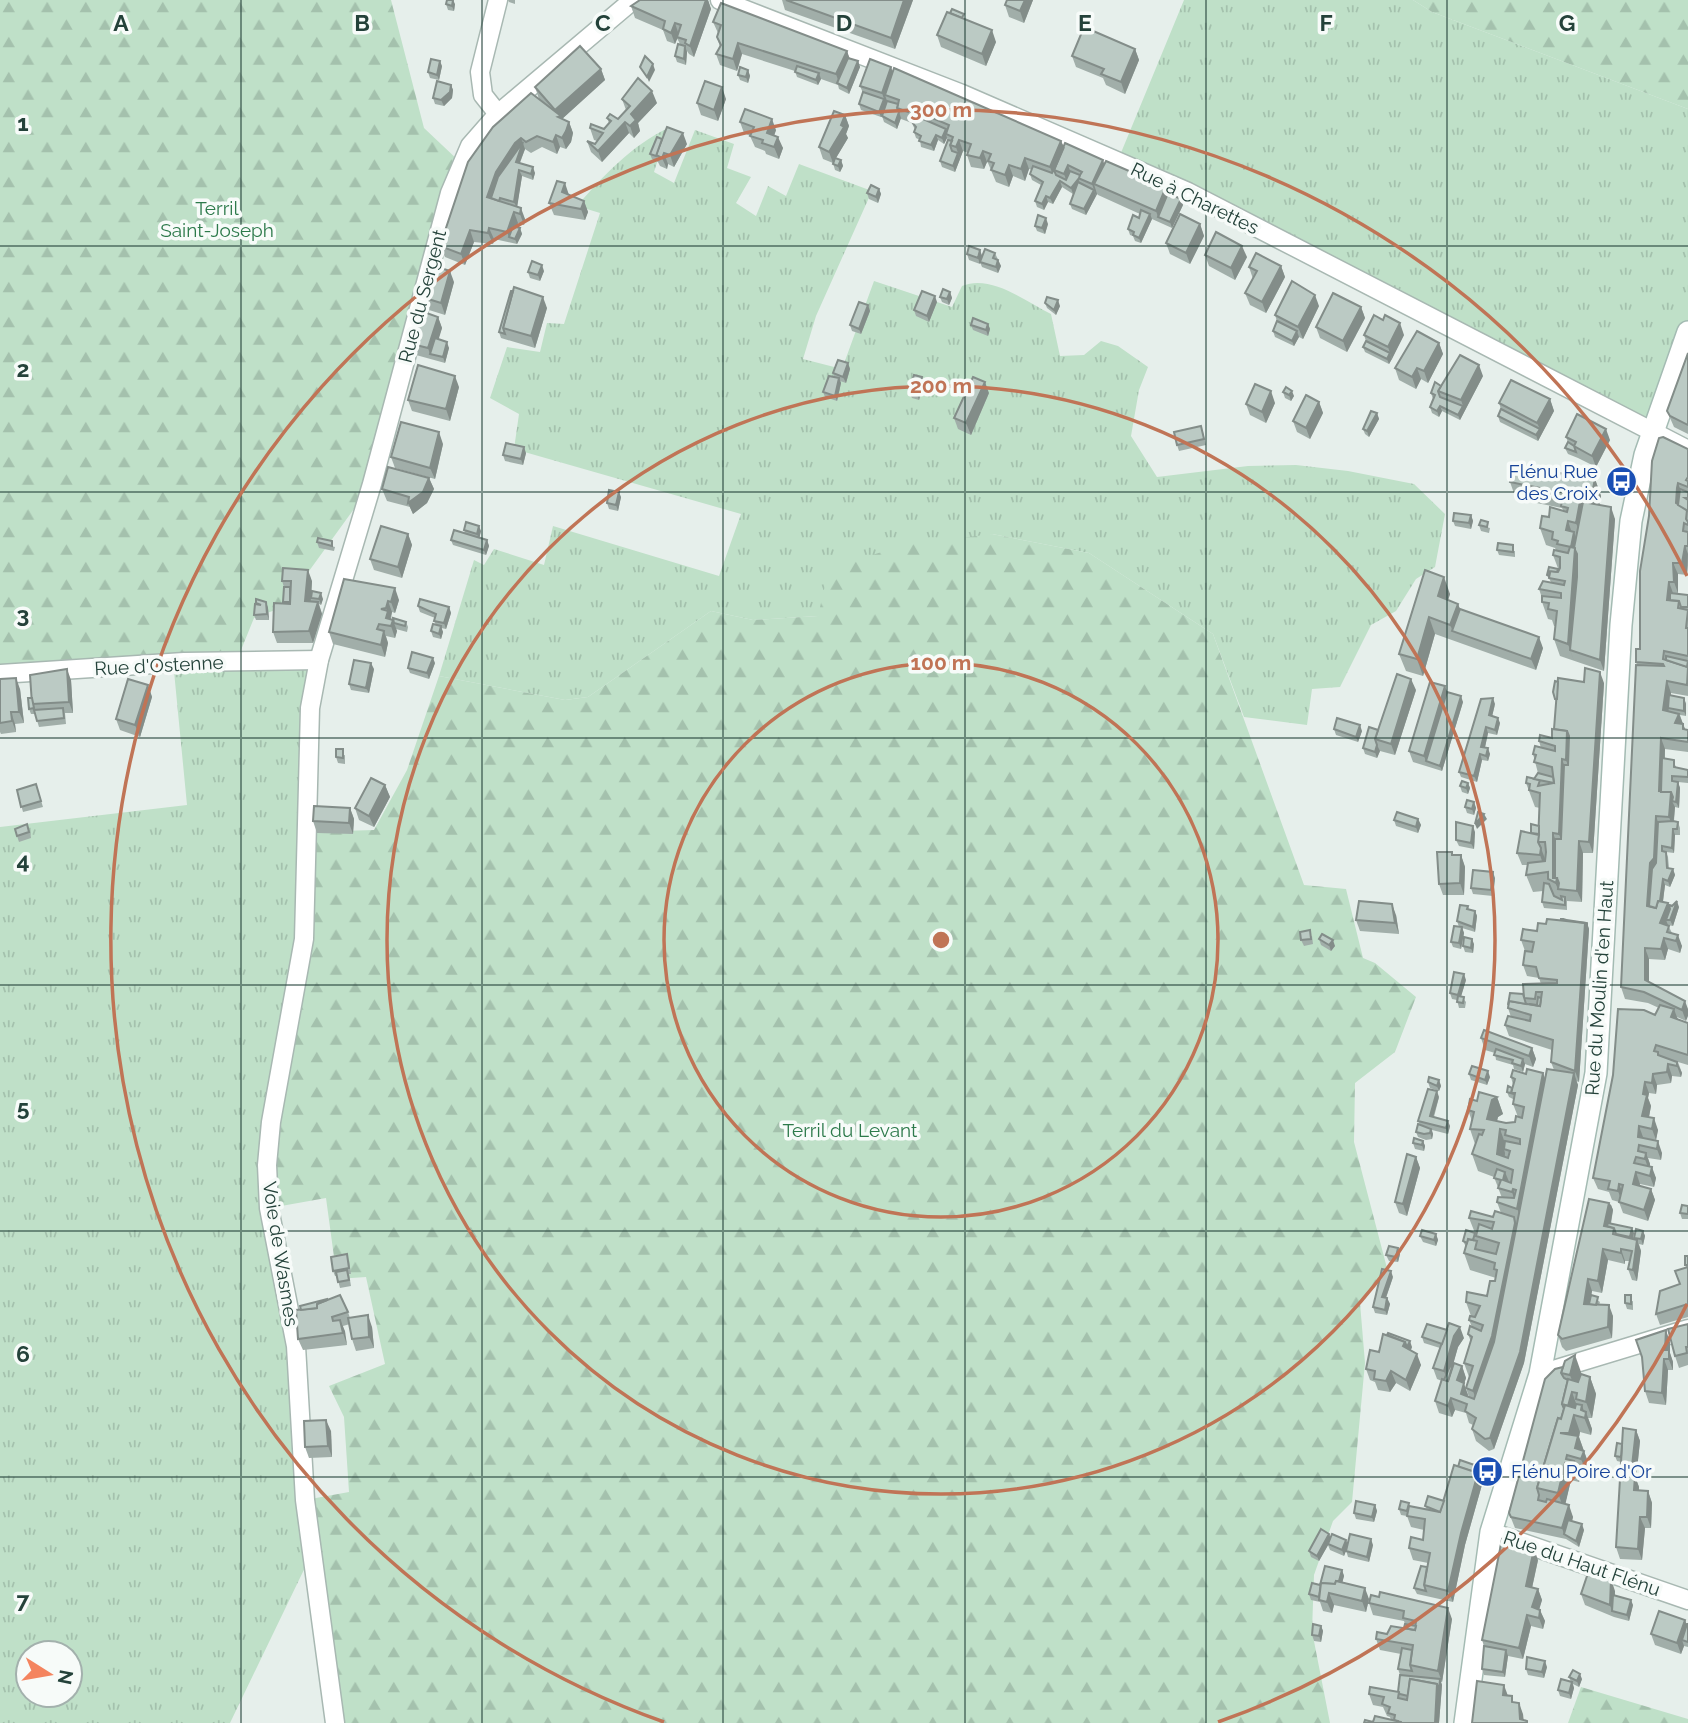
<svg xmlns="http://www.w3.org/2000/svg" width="1688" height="1723" font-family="Raleway,sans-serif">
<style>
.grass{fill:url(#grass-tufts);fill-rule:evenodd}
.forest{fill:url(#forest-firs)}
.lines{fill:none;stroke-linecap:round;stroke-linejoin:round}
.street-casing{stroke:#a8b8b2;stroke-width:21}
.secondary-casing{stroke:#a4bbb3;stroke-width:24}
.street{stroke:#fff;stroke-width:18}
.secondary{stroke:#fff;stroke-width:21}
.wall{fill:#a1aea9}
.shaded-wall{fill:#838d89}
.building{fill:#bbcac4;stroke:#838d89;stroke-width:2;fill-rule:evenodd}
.grid{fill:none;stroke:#24423a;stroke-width:2;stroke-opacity:0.55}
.ring{fill:none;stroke:#c07456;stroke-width:3.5}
.labels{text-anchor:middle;stroke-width:7;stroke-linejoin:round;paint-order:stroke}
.street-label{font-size:19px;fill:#24423a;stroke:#f7fbf9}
.park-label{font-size:19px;fill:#2d7a4b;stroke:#f7fbf9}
.transit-label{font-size:19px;fill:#164399;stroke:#f7fbf9;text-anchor:end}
.grid-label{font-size:23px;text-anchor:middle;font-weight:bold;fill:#24423a;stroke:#f7fbf9;stroke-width:7;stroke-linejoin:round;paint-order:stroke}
.centre{fill:#c07456;stroke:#f7fbf9;stroke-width:3.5}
.ring-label{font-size:21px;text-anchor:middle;font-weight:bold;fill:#c07456;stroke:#f7fbf9;stroke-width:7;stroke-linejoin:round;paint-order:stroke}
</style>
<defs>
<pattern id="grass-tufts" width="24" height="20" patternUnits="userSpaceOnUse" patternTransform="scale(1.75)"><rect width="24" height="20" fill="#bfe0c8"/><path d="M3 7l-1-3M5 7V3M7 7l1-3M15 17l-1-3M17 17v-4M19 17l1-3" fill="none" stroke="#a4c1ad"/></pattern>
<pattern id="forest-firs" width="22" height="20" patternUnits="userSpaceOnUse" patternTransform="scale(1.75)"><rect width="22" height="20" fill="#bfe0c8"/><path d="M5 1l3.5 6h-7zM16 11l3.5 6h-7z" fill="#a4c1ad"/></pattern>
</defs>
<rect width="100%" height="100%" fill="#e6efeb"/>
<g class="grass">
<polygon points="1184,0 1413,0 1432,12 1688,109 1688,332 1653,431 1118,160"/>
<path d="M 668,128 L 654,172 L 674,183 L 695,130 L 734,144 L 727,168 L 751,177 L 736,203 L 756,216 L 768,186 L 786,196 L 799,164 L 872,191 L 816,316 L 803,359 L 842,369 L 874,281 L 952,307 L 962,286 C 991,274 1025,301 1051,314 L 1060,356 L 1084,355 L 1101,341 L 1118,346 L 1148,367 L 1139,390 L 1131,436 L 1157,477 L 1248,466 L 1296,465 L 1348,471 L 1414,484 L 1445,514 L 1435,567 L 1416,579 L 1396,611 L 1371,625 L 1340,687 L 1312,689 L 1307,725 L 1244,717 L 1213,634 L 1089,553 L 992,534 L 818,616 L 753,620 L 711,611 L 588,697 L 565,700 L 439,676 L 474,560 L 484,565 L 494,549 L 544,565 L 553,526 L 719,576 L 741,514 L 514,449 L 519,414 L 490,398 L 507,347 L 540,352 L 547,323 L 564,324 L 600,213 L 577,206 C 604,175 631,146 668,128 Z"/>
<path d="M 319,660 L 307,868 L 271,1122 L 278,1258 L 312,1553 L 230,1723 L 0,1723 L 0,827 L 187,805 L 173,661 ZM 28,1653 L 70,1653 L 70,1695 L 28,1695 Z"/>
</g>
<g class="forest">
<polygon points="0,0 391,0 424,128 460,162 372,484 283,607 254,618 239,655 0,674"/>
<polygon points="1413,0 1688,0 1688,109 1432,12"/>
<polygon points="992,534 1089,553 1213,634 1304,885 1346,889 1363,958 1375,963 1416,997 1395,1052 1355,1083 1354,1142 1388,1272 1360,1303 1365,1363 1352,1502 1333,1521 1314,1575 1312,1631 1330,1723 335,1723 305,1500 349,1492 344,1417 329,1386 385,1364 366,1277 337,1279 326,1198 270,1208 307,832 374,830 407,770 439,676 565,700 588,697 711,611 753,620 818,616 829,568 905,545"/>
<polygon points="1581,1687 1688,1719 1688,1723 1568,1723"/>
</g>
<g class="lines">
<defs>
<g id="street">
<polyline points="720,0 962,94 1188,192 1688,450"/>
<polyline points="498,114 483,95 480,72 498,0"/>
<polyline points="0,674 184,662 319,660"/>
<polyline points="1540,1374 1688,1329"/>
<polyline points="1491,1532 1688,1600"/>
<polyline points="335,1723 305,1500 296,1346 269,1208 267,1165 271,1122 304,939 310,708 319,660 372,484 450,193 470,146 498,114 633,0"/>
</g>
<polyline id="secondary" points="1465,1723 1491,1532 1540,1374 1596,1073 1621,625 1631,521 1645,455 1688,332"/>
</defs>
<use href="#street" class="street-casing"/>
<use href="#secondary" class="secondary-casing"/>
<use href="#street" class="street"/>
<use href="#secondary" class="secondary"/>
</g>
<g class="wall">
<polygon points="508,0 515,0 515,4 509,2"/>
<polygon points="708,0 711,9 694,57 689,54 687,51 686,65 677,62 675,56 680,44 677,38 675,44 667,41 663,30 635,18 631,6"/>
<polygon points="782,0 913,0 895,49 785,10"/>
<polygon points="1007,0 1033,0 1024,23 1009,17 1005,5"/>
<polygon points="446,4 455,4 454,11 448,10"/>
<polygon points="966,19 996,42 986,66 941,47 937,35"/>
<polygon points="713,22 847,51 849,58 858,61 860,67 849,94 839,89 838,85 821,79 818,85 797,77 795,71 742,54 737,71 720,65 716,54 720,47 717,37 718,33"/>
<polygon points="1135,49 1139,60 1125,94 1106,85 1103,78 1076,67 1072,56"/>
<polygon points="442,66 439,80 430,78 428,72"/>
<polygon points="601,69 605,80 562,119 569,122 573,133 571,142 566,149 560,147 557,154 542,147 531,153 525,149 520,163 535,173 533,180 522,176 517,206 525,219 524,225 518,223 516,227 520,228 522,234 517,244 494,239 493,244 474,242 465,265 445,257 440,246 539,99 535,87"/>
<polygon points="748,70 750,76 748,83 740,80 738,75"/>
<polygon points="893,72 1061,141 1064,147 1104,164 1169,194 1183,205 1172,228 1152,219 1141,243 1135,241 1133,236 1130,235 1128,229 1139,218 1140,214 1098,195 1097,194 1086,215 1072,209 1070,204 1073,194 1062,187 1053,204 1048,202 1044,210 1037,207 1035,201 1041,185 1032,180 1030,174 1032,170 1029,169 1025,181 1013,176 1009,187 996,182 988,163 987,162 984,169 971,167 967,155 968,153 963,151 955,172 942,167 940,161 948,140 947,138 944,144 938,140 934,151 921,147 920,140 916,138 914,132 915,130 912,123 901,119 901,118 897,129 884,122 882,116 885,107 881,117 861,110 859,104 863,93 860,86"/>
<polygon points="451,85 453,90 452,98 444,106 435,104 433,98"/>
<polygon points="622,99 657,103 638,123 640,131 634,138 629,133 602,162 591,152 587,141 595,144 597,141 594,140 590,128 604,129 609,123 607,118 618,119 626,110"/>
<polygon points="726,99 718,121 701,115 697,103"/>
<polygon points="845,115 849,126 846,134 848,138 836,158 841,160 843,166 840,172 835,170 833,163 823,159 819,147"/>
<polygon points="740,122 776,130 774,136 783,148 779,159 766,154 765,151 755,147 750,136 744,133"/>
<polygon points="687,144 674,167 668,164 667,169 660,166 658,162 652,159 650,154"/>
<polygon points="879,189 881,194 878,203 869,199 867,193"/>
<polygon points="584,201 588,212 585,220 554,215 549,203"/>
<polygon points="1048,224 1045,234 1037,231 1035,226"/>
<polygon points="1200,224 1204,236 1190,264 1170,254 1166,243"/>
<polygon points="980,250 982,256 980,264 969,260 967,254"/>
<polygon points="995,253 1001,266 998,273 982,267 980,262"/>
<polygon points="1205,255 1247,257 1235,280 1209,266"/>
<polygon points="1281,266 1285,277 1266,313 1250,305 1245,293 1253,279 1249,267"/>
<polygon points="544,271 540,281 530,278 528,272"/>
<polygon points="454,282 445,315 429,310 425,298"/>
<polygon points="511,291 547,308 535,348 501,338 499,332"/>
<polygon points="950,292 952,298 949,305 942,302 940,297"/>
<polygon points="937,302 929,322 916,316 914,310"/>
<polygon points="1045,303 1060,306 1056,315 1047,308"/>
<polygon points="868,305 870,311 861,334 852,331 850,325"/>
<polygon points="1319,306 1303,339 1299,337 1294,346 1275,337 1273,331 1277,321 1275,315"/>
<polygon points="1361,307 1365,318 1347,352 1320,338 1316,327"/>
<polygon points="438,317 442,328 438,339 449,348 445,363 416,355 412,344"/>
<polygon points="988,324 990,329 988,336 973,330 971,325"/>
<polygon points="1364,335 1404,335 1389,364 1365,352 1363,347 1366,341"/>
<polygon points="1439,343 1443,354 1428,383 1421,379 1416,389 1399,380 1395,368"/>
<polygon points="1688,353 1688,434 1674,427 1667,411"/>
<polygon points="848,363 850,369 846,383 840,381 841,383 837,401 825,397 823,392 834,377 833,373"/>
<polygon points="1483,376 1460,420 1442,411 1439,417 1432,413 1430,407 1433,399 1431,393 1441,386"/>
<polygon points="924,383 919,400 912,398 909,392"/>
<polygon points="459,387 450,421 412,411 408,400"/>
<polygon points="1283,392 1294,396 1291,401 1285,398"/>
<polygon points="989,393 971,435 958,429 954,418"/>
<polygon points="1550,399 1554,411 1538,441 1500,422 1498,416 1501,409 1499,403"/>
<polygon points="1319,402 1323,413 1310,439 1297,432 1293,421"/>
<polygon points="1275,403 1266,423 1250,415 1246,404"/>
<polygon points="1377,413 1379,419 1369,437 1365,434 1363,429"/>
<polygon points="1203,432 1206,445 1179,451 1177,445"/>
<polygon points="1566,437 1610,440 1596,467 1578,458 1568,454 1565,448 1568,442"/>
<polygon points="443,444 435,479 395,468 391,457"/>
<polygon points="1688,449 1688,565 1687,575 1678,574 1678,593 1673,594 1688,595 1688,696 1671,693 1671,696 1684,698 1686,704 1686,716 1680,715 1685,730 1688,730 1688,752 1665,749 1665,759 1676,766 1676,767 1688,770 1688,783 1678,782 1680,788 1679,808 1675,807 1674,821 1678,822 1680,828 1680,835 1675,835 1674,853 1666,852 1668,857 1669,868 1673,869 1675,875 1670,887 1665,885 1663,902 1679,907 1673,926 1668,925 1672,933 1682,946 1680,953 1668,949 1665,960 1649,959 1649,982 1685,1001 1686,1021 1677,1017 1678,1019 1688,1023 1688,1065 1678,1062 1682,1073 1681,1077 1672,1076 1671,1083 1657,1085 1656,1094 1649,1093 1648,1098 1651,1106 1649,1117 1658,1130 1656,1140 1643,1138 1662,1153 1661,1160 1648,1158 1650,1164 1650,1166 1656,1178 1654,1187 1640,1184 1639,1186 1651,1189 1655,1200 1648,1221 1623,1213 1619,1202 1612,1200 1609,1192 1598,1189 1593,1178 1655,1015 1659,1008 1648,1003 1625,999 1621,987 1637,665 1636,662 1640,649 1640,571"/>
<polygon points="526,453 523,465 505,461 503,455"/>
<polygon points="429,478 434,489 427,503 413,514 410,507 387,501 382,489"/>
<polygon points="1595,479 1601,496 1599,505 1615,519 1604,671 1560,656 1554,639 1555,626 1554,626 1552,620 1548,619 1542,602 1542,598 1539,589 1551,582 1547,575 1558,569 1559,572 1559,571 1553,555 1556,550 1555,548 1546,545 1540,528 1549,517 1563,510 1562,508 1516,499 1510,482"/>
<polygon points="621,497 618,511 609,509 607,503"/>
<polygon points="1471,515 1473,521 1471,529 1455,526 1453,521"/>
<polygon points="1479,525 1490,528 1489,533 1481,531"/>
<polygon points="464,530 481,531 479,538 487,540 489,546 486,555 453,545 451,540 465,533"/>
<polygon points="408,534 412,545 402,578 374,570 370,559"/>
<polygon points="317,542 335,547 334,551 319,548"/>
<polygon points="1497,550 1515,551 1515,557 1499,555"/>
<polygon points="1425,570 1450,594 1448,600 1458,604 1460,609 1543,648 1536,670 1435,634 1423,676 1406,671 1399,654"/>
<polygon points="344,579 399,600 395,613 392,612 391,619 406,622 408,627 407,632 396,629 397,631 395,638 386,636 388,643 385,657 333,644 329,632"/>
<polygon points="282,581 312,581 311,597 323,599 321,605 319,604 322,614 313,643 277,643 273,632 284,604 284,587"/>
<polygon points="266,602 268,608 269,620 256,620 254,615 256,603"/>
<polygon points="418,606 449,607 451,613 446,629 441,628 443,632 441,639 433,637 431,631 436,625 434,621 435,618 420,612"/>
<polygon points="435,663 429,679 410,673 408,668"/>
<polygon points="374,669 369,693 351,690 349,684"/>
<polygon points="0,679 20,689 24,723 15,724 16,732 1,734 0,732"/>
<polygon points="71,680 73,713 65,713 66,724 39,727 35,714 31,714 29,709 32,698"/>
<polygon points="1558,682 1604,683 1593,853 1583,853 1582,902 1567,901 1567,910 1544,908 1542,902 1543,891 1533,892 1526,875 1528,865 1522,865 1517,853 1531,834 1539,826 1540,808 1535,807 1526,783 1534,779 1538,773 1533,754 1541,748 1539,741 1552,738 1554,729 1556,702 1553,692"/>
<polygon points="148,685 152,697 140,737 120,730 116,719"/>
<polygon points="1445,686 1447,692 1463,702 1442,771 1413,762 1409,751"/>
<polygon points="1416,690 1395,755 1380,751 1377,758 1365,754 1363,748"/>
<polygon points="1495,704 1492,716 1500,723 1497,735 1488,733 1485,747 1490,754 1488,761 1482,760 1477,782 1461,777 1459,772"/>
<polygon points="1334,729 1362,731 1358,742 1336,735"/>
<polygon points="345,755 345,764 338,763 336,757"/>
<polygon points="1468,783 1470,788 1468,794 1462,792 1460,786"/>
<polygon points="36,784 43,807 23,812 17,790"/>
<polygon points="385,785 390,797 374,827 359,820 355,808"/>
<polygon points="1474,802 1476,808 1474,815 1467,813 1465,807"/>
<polygon points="350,808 354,819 353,834 317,833 313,821"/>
<polygon points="1418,819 1421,825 1418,833 1396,826 1394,820"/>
<polygon points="30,830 31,838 19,842 17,836"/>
<polygon points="1475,832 1474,849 1459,846 1456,840"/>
<polygon points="1452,852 1453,855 1461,855 1465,867 1464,895 1443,895 1439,884"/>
<polygon points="1495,878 1493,896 1473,894 1471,888"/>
<polygon points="1468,906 1469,909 1475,911 1477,916 1475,932 1462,928 1464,933 1461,949 1453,947 1451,942 1459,927 1457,921"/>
<polygon points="1396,915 1399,934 1360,931 1356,920"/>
<polygon points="1587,923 1589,929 1579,1082 1576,1081 1578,1085 1524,1363 1494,1449 1489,1451 1476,1441 1472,1429 1473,1425 1469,1423 1466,1413 1455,1410 1452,1417 1439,1413 1435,1401 1442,1381 1437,1379 1433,1368 1440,1348 1424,1343 1422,1337 1464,1338 1458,1347 1452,1367 1462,1366 1466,1378 1464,1384 1468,1395 1467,1396 1469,1397 1466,1388 1469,1377 1464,1363 1471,1342 1468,1334 1472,1327 1469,1320 1471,1316 1466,1302 1487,1296 1495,1281 1496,1278 1470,1270 1464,1253 1466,1247 1463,1241 1475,1233 1469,1218 1493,1217 1501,1213 1497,1202 1502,1198 1494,1177 1478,1171 1472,1154 1475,1144 1470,1129 1472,1121 1468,1110 1477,1101 1497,1097 1503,1114 1498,1117 1497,1121 1506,1123 1515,1122 1518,1117 1513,1104 1514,1100 1513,1099 1509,1097 1507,1092 1512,1088 1513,1085 1511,1077 1526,1074 1543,1073 1545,1079 1554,1070 1551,1062 1552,1050 1509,1036 1505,1025 1511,1017 1508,1008 1523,994 1541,984 1539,978 1527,976 1523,965 1525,951 1521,940 1546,924"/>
<polygon points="1312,936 1313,944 1304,946 1301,940"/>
<polygon points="1319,939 1335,946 1331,951 1321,945"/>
<polygon points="1474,944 1473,953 1465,952 1463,946"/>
<polygon points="1466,980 1461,996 1466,1002 1465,1008 1459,1008 1457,1000 1452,999 1450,993"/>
<polygon points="1481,1038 1532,1048 1536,1059 1533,1067 1525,1064 1523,1072 1514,1069 1513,1065 1496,1060 1495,1053 1485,1050"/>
<polygon points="1469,1074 1490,1077 1487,1085 1471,1080"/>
<polygon points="1439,1080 1441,1086 1439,1091 1430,1088 1428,1082"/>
<polygon points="1439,1097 1434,1117 1450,1126 1448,1134 1432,1130 1433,1134 1432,1139 1426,1140 1418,1137 1416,1132 1420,1125 1418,1121"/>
<polygon points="1423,1141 1425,1146 1424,1151 1415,1149 1413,1143"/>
<polygon points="1416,1157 1420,1168 1407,1216 1399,1213 1395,1202"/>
<polygon points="1611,1205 1613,1210 1611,1224 1634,1233 1633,1239 1634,1239 1634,1238 1643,1231 1645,1236 1643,1245 1639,1244 1641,1251 1637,1281 1632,1280 1628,1269 1630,1261 1625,1261 1625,1264 1608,1260 1602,1293 1592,1291 1591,1295 1600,1302 1599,1305 1613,1316 1612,1338 1566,1351 1562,1347 1558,1335"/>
<polygon points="1688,1206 1688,1219 1682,1219 1680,1213"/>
<polygon points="1436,1234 1438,1240 1436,1246 1423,1242 1420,1236"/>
<polygon points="1398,1248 1400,1254 1398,1262 1389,1261 1386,1255"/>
<polygon points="1688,1256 1688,1317 1660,1325 1656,1314 1680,1284 1686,1267 1685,1265"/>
<polygon points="349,1260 351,1274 349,1274 351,1286 340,1288 337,1276 335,1276 333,1271"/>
<polygon points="1393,1277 1386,1298 1387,1298 1390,1304 1387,1315 1375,1313 1373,1307"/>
<polygon points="327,1300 348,1312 350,1318 372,1327 374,1348 356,1351 352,1339 350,1324 343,1326 347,1345 303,1350 298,1339 301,1310"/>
<polygon points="1633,1301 1633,1310 1627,1309 1625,1303"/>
<polygon points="1688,1324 1688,1365 1679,1368 1675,1356"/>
<polygon points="1670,1342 1670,1353 1673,1362 1673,1370 1668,1370 1666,1405 1649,1403 1645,1391"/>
<polygon points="1412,1347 1411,1350 1421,1365 1410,1391 1396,1383 1390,1392 1378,1390 1375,1382 1370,1380 1366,1369 1379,1352"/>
<polygon points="1555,1369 1581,1372 1581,1374 1590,1377 1596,1394 1592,1418 1588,1418 1592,1429 1591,1435 1580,1432 1579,1437 1590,1468 1588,1476 1578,1473 1580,1478 1579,1482 1571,1480 1565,1504 1573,1517 1572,1521 1584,1530 1579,1547 1566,1539 1515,1528 1509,1513"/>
<polygon points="1636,1430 1640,1441 1636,1479 1639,1487 1639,1490 1648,1491 1652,1503 1651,1528 1645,1528 1642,1560 1620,1559 1616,1547 1621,1462 1617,1461 1615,1456 1622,1444"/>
<polygon points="331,1431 332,1457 309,1458 305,1447"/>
<polygon points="1458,1467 1483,1468 1485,1474 1465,1545 1453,1602 1417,1594 1414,1588 1427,1567 1428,1563 1413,1560 1409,1548 1423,1540 1424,1530 1411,1527 1407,1516 1401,1515 1399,1509 1410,1506 1427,1510 1425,1506 1444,1501"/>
<polygon points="1375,1505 1377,1511 1374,1522 1356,1519 1354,1513"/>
<polygon points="1329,1534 1331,1538 1346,1540 1348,1545 1373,1545 1369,1562 1348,1557 1346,1550 1344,1556 1330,1550 1328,1545 1319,1561 1311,1557 1309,1551"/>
<polygon points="1538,1560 1532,1588 1538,1589 1542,1600 1539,1609 1545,1621 1543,1629 1531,1626 1523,1659 1508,1656 1505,1677 1484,1675 1482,1669 1484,1646 1482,1640"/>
<polygon points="1342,1570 1344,1576 1342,1582 1369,1599 1366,1612 1334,1605 1332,1613 1323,1611 1320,1602 1311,1600 1309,1594 1320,1585"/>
<polygon points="1615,1591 1615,1596 1633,1605 1629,1621 1614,1617 1585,1605 1581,1594"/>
<polygon points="1369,1603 1452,1619 1442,1682 1441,1682 1442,1685 1439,1723 1374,1721 1391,1720 1390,1717 1387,1716 1383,1707 1373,1705 1369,1694 1398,1692 1400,1675 1398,1669 1401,1654 1380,1650 1376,1639 1387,1634 1404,1628 1405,1624 1404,1621 1373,1615"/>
<polygon points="1685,1620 1687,1626 1688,1624 1688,1647 1684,1646 1681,1654 1655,1645 1651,1634"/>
<polygon points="1321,1626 1323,1631 1321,1642 1314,1641 1312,1635"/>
<polygon points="1547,1667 1544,1678 1528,1675 1526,1669"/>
<polygon points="1569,1677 1582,1679 1579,1687 1573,1684 1574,1688 1571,1699 1560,1696 1558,1690 1571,1682"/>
</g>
<g class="shaded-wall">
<polygon points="453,0 455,4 454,11 452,6"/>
<polygon points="706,0 708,0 711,9 694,57 690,46"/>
<polygon points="904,0 913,0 895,49 891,38"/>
<polygon points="1025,0 1033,0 1024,23 1020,11"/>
<polygon points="675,23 679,35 675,44 671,33"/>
<polygon points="992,30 996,42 986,66 982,54"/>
<polygon points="738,43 742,54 737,71 733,59"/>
<polygon points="685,46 687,52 686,65 684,59"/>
<polygon points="1135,49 1139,60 1125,94 1121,82"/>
<polygon points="847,51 851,62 840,86 836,74"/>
<polygon points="440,61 442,66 439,80 437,75"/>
<polygon points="858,61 860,67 849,94 847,88"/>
<polygon points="653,64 655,70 649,82 647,77"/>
<polygon points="891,67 895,78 885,95 887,101 881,117 879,112 884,99 882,93"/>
<polygon points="601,69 605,80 562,119 562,129 555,110"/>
<polygon points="748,70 750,76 748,83 746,77"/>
<polygon points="819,73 821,79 818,85 816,80"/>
<polygon points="451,85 453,90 452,98 444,106 441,100"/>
<polygon points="722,87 726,99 718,121 714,110"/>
<polygon points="652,91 657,103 638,123 640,131 634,138 630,126 631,114"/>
<polygon points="899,112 901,118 897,129 895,123"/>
<polygon points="845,115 849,126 846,134 848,138 833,163 829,152"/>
<polygon points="772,119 776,130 771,144 767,133"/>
<polygon points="569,122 573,133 571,142 566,149 562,138"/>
<polygon points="625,122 629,133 602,162 598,151"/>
<polygon points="946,129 948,135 946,134 947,138 944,144 942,138"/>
<polygon points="683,133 687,144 674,167 670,155"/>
<polygon points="556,135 560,147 557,154 553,142"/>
<polygon points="936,135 938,140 934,151 931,145"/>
<polygon points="778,137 783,148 779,159 774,147"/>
<polygon points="521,138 525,149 518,167 493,204 487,197 496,172 515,143"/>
<polygon points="959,140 963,151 960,159 956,147"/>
<polygon points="1061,141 1066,152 1054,170 1054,178 1050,167"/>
<polygon points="983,151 987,162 984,169 980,158"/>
<polygon points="664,153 668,164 667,169 662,158"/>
<polygon points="958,153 960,159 955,172 953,166"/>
<polygon points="1025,158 1029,169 1025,181 1021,169"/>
<polygon points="841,160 843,166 840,172 838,166"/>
<polygon points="1103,160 1107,172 1094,184 1097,194 1096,196 1092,184"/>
<polygon points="1009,165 1013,176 1009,187 1005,175"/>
<polygon points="1068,165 1072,177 1068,185 1064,174"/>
<polygon points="533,167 535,173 533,180 531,174"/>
<polygon points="519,170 522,176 517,208 514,202"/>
<polygon points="1078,178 1080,184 1073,194 1071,188"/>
<polygon points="1060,181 1062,187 1053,204 1050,198"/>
<polygon points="565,183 569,195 562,192"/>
<polygon points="1166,187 1171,199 1158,217 1156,211"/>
<polygon points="879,189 881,194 878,203 876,197"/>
<polygon points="1094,190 1096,196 1086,215 1084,209"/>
<polygon points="1046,196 1048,202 1044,210 1042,204"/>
<polygon points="1181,199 1183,205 1172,228 1170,222"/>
<polygon points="584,201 588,212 585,220 581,209"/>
<polygon points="521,208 525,219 524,225 520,214"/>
<polygon points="514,212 518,223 513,238 509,237 507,232"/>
<polygon points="1150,214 1152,219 1141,243 1139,238"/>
<polygon points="1046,218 1048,224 1045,234 1042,228"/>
<polygon points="1200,224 1204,236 1190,264 1186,253"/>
<polygon points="489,228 494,239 493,244 488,233"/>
<polygon points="520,228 522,234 517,244 515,239"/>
<polygon points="470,230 474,242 465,265 461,254"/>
<polygon points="1242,246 1247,257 1235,280 1231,268"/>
<polygon points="980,250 982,256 980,264 978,258"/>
<polygon points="998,260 1001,266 998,273 996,267"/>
<polygon points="542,265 544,271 540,281 538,275"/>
<polygon points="1281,266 1285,277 1266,313 1262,302"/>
<polygon points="450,271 454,282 445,315 441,303"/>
<polygon points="950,292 952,298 949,305 947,299"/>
<polygon points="1315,295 1319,306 1303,339 1298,327"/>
<polygon points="935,296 937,302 929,322 927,316"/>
<polygon points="543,297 547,308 535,348 531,336"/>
<polygon points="1058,300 1060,306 1056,315 1054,310"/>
<polygon points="868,305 870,311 861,334 859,329"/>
<polygon points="1361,307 1365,318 1347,352 1343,341"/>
<polygon points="438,317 442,328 434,355 430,354 428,348"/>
<polygon points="1400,323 1404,335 1392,359 1388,347"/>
<polygon points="988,324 990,329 988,336 986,330"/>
<polygon points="1297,331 1299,337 1294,346 1292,341"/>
<polygon points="447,342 449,348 445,363 443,357"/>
<polygon points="1439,343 1443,354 1428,383 1424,371"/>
<polygon points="1390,353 1392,359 1389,364 1387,359"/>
<polygon points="848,363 850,369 846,383 843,377"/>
<polygon points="1479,365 1483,376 1460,420 1458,415 1463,406 1461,400"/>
<polygon points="1417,368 1421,379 1416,389 1412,377"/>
<polygon points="455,376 459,387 450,421 446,409"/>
<polygon points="922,377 924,383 919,400 917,394"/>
<polygon points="839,378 841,383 837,401 835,396"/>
<polygon points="985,382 989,393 971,435 966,423"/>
<polygon points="1271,391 1275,403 1266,423 1262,412"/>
<polygon points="1292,391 1294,396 1291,401 1289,395"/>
<polygon points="1550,399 1554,411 1538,441 1536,435 1540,429 1537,423"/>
<polygon points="1319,402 1323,413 1310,439 1306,428"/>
<polygon points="1440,406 1442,411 1439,417 1437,411"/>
<polygon points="1377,413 1379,419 1369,437 1367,431"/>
<polygon points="1606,429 1610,440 1596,467 1592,456"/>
<polygon points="439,432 443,444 435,479 430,468"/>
<polygon points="524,447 526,453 523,465 521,459"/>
<polygon points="429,478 434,489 427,503 413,514 408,503"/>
<polygon points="1595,479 1601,496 1597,515 1591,498"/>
<polygon points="1678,483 1682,495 1680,510 1676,503 1677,488"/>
<polygon points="619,492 621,497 618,511 616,505"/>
<polygon points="1581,496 1587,513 1570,650 1574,661 1568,644 1573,553 1566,530 1568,521 1573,536 1574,532 1578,543 1580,534 1576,523"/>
<polygon points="1611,507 1615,519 1604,671 1600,660"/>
<polygon points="1471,515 1473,521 1471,529 1469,523"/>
<polygon points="479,526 481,531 479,540 477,534"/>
<polygon points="408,534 412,545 402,578 398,567"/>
<polygon points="487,540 489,546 486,555 484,550"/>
<polygon points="1685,546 1688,554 1687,575 1682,563"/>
<polygon points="1673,563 1678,574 1678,593 1674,582"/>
<polygon points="308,570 312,581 310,613 305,601"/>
<polygon points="1444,577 1450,594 1444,613 1438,596"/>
<polygon points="1669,582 1673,593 1672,606 1667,600"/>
<polygon points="395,588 399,600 395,613 391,602"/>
<polygon points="321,593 323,599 321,605 319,599"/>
<polygon points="388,601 392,612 390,620 386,618 388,612 386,608"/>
<polygon points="266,602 268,608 269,620 267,614"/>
<polygon points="318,602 322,614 313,643 309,631"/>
<polygon points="1458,604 1464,620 1453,631 1450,625"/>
<polygon points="449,607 451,613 446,629 444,623"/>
<polygon points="1429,617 1435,634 1423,676 1417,659"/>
<polygon points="393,620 397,631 395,638 391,626"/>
<polygon points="441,626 443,632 441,639 439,634"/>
<polygon points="384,631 388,643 385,657 381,645"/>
<polygon points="1539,637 1543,648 1536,670 1531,659"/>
<polygon points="433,658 435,663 429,679 427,673"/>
<polygon points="371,663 374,669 369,693 366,688"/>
<polygon points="67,669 71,680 73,713 69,702"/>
<polygon points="1600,672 1604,683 1593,853 1589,842"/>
<polygon points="16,678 20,689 24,723 19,712"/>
<polygon points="1411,679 1416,690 1395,755 1391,744"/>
<polygon points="1667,681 1671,693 1667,721 1663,710"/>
<polygon points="148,685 152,697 140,737 135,725"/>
<polygon points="1445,686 1449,698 1426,761 1428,767 1424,756"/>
<polygon points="1461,696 1463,702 1442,771 1440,766"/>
<polygon points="1493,698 1495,704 1491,721 1489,715"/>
<polygon points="1684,698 1686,704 1686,716 1684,711"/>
<polygon points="11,712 15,724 16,732 12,721"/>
<polygon points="1679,714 1688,736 1675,723"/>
<polygon points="1498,718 1500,723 1497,735 1495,730"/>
<polygon points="1360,725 1362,731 1358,742 1356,737"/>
<polygon points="1486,727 1488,733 1484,752 1481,747"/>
<polygon points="1567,731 1574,748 1572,776 1566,760"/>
<polygon points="1661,738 1665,749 1663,797 1659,791"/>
<polygon points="1377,745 1380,751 1377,758 1375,752"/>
<polygon points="1488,748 1490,754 1488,761 1486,756"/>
<polygon points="1480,754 1482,760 1477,782 1474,776"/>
<polygon points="1562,759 1568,776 1565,851 1559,834"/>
<polygon points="1678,782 1680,788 1679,808 1676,802"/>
<polygon points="1468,783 1470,788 1468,794 1466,788"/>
<polygon points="385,785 390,797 374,827 369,816"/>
<polygon points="1671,792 1674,802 1672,801 1675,807 1673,828 1669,817"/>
<polygon points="1474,802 1476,808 1474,815 1472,809"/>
<polygon points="350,808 354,819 353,834 349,823"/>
<polygon points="1484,814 1487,819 1477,829 1475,824"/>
<polygon points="1656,816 1660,828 1651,913 1647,906 1650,863"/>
<polygon points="1418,819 1421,825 1418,833 1416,827"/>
<polygon points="1473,826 1475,832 1474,849 1471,843"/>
<polygon points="1673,829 1675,835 1674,853 1672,848"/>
<polygon points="1553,833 1559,850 1558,889 1553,878"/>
<polygon points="1579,841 1583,853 1582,902 1577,891"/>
<polygon points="1541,848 1545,859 1544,867 1540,855"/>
<polygon points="1461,855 1465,867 1464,895 1460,883"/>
<polygon points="1673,869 1675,875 1670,887 1668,881"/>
<polygon points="1493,872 1495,878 1493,896 1491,890"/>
<polygon points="1663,879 1665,885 1662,908 1660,902"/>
<polygon points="1677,901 1679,907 1673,926 1670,920 1666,920 1668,925 1660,923 1668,903 1672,915"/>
<polygon points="1392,904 1396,915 1399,934 1395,923"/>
<polygon points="1475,911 1477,916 1475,932 1473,927"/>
<polygon points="1585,923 1587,923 1589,929 1579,1082 1575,1071"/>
<polygon points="1462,927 1464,933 1461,949 1459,943"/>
<polygon points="1678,935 1682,946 1680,953 1676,941"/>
<polygon points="1664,938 1668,949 1665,960 1661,949"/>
<polygon points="1472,939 1474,944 1473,953 1471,948"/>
<polygon points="1333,940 1335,946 1331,951 1329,945"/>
<polygon points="1645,948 1649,959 1649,991 1645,980"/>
<polygon points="1464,974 1466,980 1460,1000 1458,995"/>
<polygon points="1685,1001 1688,1009 1688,1016 1686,1021 1682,1010"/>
<polygon points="1674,1009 1678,1020 1671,1017"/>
<polygon points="1532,1048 1536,1059 1533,1067 1529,1056"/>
<polygon points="1523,1059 1525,1064 1523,1072 1521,1066"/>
<polygon points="1677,1062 1682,1073 1681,1077 1677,1066"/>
<polygon points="1668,1064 1672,1076 1671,1083 1667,1072"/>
<polygon points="1488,1071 1490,1077 1487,1085 1485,1080"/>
<polygon points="1543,1073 1549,1090 1523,1226 1512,1192 1513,1189 1518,1203"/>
<polygon points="1574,1073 1578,1085 1524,1363 1494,1449 1490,1438"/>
<polygon points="1653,1074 1657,1085 1656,1094 1652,1083"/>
<polygon points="1439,1080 1441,1086 1439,1091 1437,1086"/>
<polygon points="1645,1082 1649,1093 1648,1098 1651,1106 1647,1127 1642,1116 1643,1094"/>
<polygon points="1437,1091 1439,1097 1432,1121 1430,1116"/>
<polygon points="1497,1097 1503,1114 1498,1117 1493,1136 1487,1119 1492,1100"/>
<polygon points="1654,1118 1658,1130 1656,1140 1652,1129"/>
<polygon points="1448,1121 1450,1126 1448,1134 1446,1128"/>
<polygon points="1639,1126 1643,1137 1642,1146 1638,1137"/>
<polygon points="1431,1129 1433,1134 1432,1139 1430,1133"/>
<polygon points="1500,1129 1506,1146 1504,1149 1505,1153 1504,1167 1497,1154"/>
<polygon points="1423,1141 1425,1146 1424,1151 1422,1145"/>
<polygon points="1658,1141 1662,1153 1661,1160 1657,1149"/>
<polygon points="1646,1153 1650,1164 1649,1171 1645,1159"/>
<polygon points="1416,1157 1420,1168 1407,1216 1403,1204"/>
<polygon points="1652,1167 1656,1178 1654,1187 1650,1176"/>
<polygon points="1505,1172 1512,1189 1503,1180"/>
<polygon points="1636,1172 1640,1184 1637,1196 1633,1184"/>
<polygon points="1619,1184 1624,1196 1622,1202 1618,1191"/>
<polygon points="1651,1189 1655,1200 1648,1221 1644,1210"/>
<polygon points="1609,1203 1611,1205 1613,1210 1609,1232 1604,1226"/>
<polygon points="1514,1217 1520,1234 1479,1408 1473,1391"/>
<polygon points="1632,1228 1634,1233 1632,1242 1630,1237"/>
<polygon points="1643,1231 1645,1236 1643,1245 1641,1239"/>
<polygon points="1436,1234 1438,1240 1436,1246 1434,1240"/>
<polygon points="1637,1240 1641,1251 1637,1281 1633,1270"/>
<polygon points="1398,1248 1400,1254 1398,1262 1396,1257"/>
<polygon points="1603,1249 1608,1260 1602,1293 1598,1281"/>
<polygon points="1621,1249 1625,1261 1625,1264 1621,1253"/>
<polygon points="1391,1271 1393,1277 1384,1303 1382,1297"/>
<polygon points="1588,1279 1592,1291 1588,1315 1584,1304"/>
<polygon points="1387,1298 1390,1304 1387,1315 1385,1310"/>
<polygon points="1609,1305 1613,1316 1612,1338 1608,1327"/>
<polygon points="368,1315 372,1327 374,1348 369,1337"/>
<polygon points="340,1320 345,1331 347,1345 343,1333"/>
<polygon points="1460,1327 1464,1338 1458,1347 1448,1383 1444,1371 1454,1336"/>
<polygon points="1666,1330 1670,1342 1670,1353 1673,1362 1673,1370 1665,1350"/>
<polygon points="1410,1341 1412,1347 1407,1358 1403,1346 1405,1342"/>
<polygon points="1417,1354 1421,1365 1410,1391 1406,1380"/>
<polygon points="1575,1355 1581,1372 1576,1392 1570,1375"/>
<polygon points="1664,1359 1668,1370 1666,1405 1662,1393"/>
<polygon points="1462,1366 1466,1378 1464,1384 1468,1395 1466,1403 1464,1403 1457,1380"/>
<polygon points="1391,1371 1396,1383 1390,1392 1386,1381"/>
<polygon points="1590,1377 1596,1394 1592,1418 1586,1402"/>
<polygon points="1572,1392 1578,1409 1574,1415 1580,1432 1579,1437 1590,1468 1588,1476 1581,1459 1579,1458 1569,1433 1568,1406"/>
<polygon points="1451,1398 1455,1410 1452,1417 1448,1406"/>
<polygon points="1582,1405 1585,1415 1586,1412 1592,1429 1591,1435 1581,1410"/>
<polygon points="326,1420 331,1431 332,1457 328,1446"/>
<polygon points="1636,1430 1640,1441 1636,1479 1639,1487 1638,1501 1634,1490 1631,1475"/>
<polygon points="1574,1461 1580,1478 1579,1482 1573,1465"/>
<polygon points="1565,1463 1571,1480 1564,1510 1558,1493"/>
<polygon points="1483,1468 1485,1474 1465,1545 1453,1602 1448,1591 1461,1533 1478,1473"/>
<polygon points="1648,1491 1652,1503 1651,1528 1647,1517"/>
<polygon points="1375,1505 1377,1511 1374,1522 1372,1517"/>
<polygon points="1569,1505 1573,1517 1568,1536 1564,1534 1562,1528"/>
<polygon points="1640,1517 1645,1528 1642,1560 1638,1549"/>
<polygon points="1582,1524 1584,1530 1579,1547 1576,1541"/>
<polygon points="1329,1534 1331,1540 1319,1561 1317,1556"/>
<polygon points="1371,1539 1373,1545 1369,1562 1367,1557"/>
<polygon points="1346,1540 1348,1546 1344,1556 1342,1550"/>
<polygon points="1534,1549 1538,1560 1530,1597 1526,1586"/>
<polygon points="1342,1570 1344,1576 1339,1596 1337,1590"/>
<polygon points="1611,1579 1615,1591 1614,1612 1612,1611 1614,1617 1610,1605"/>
<polygon points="1365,1588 1369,1599 1366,1612 1362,1601"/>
<polygon points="1538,1589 1542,1600 1537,1617 1532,1607"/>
<polygon points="1329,1593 1334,1605 1332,1613 1327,1602"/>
<polygon points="1631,1600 1633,1605 1629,1621 1627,1615"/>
<polygon points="1448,1608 1452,1619 1442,1682 1438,1671"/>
<polygon points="1540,1610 1545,1621 1543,1629 1539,1618"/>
<polygon points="1527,1615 1531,1626 1523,1659 1519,1648"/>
<polygon points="1685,1620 1688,1629 1682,1640 1684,1646 1681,1654 1677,1643"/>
<polygon points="1321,1626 1323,1631 1321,1642 1319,1636"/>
<polygon points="1506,1650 1508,1656 1505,1677 1503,1672"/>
<polygon points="1545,1661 1547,1667 1544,1678 1542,1672"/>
<polygon points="1580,1674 1582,1679 1579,1687 1577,1681"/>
<polygon points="1440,1679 1442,1685 1439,1723 1435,1723 1437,1684"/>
<polygon points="1572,1682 1574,1688 1571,1699 1569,1693"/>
<polygon points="1504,1685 1508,1696 1503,1695"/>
<polygon points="1519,1703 1523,1714 1524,1723 1520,1719"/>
</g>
<g class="building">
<polygon points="447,0 453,0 452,6 446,4"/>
<polygon points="640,0 706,0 690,46 685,43 686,40 677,37 681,25 675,23 671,33 663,29 665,21 631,6"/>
<polygon points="786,0 904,0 891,38"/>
<polygon points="1007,0 1025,0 1020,11 1005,5"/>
<polygon points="721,3 847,51 836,74 738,43 733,59 716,54 721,45 717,37 721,25 713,22"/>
<polygon points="952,9 964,14 962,18 950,13"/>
<polygon points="947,12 992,30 982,54 937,35"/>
<polygon points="1084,27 1135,49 1121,82 1101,74 1104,69 1072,56"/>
<polygon points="678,44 685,46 684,59 675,56"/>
<polygon points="580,46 601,69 555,110 535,87"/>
<polygon points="645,56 653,64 647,77 640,67"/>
<polygon points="848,58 858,61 847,88 837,83"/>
<polygon points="431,59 440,61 437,75 428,72"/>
<polygon points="870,59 891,67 882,93 860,86"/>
<polygon points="797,66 819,73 816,80 795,72"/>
<polygon points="740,67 748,70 746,77 738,75"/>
<polygon points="894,68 1061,141 1050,167 1025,158 1021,169 1009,165 1005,175 991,170 994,163 988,161 991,154 983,151 980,158 967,155 971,144 959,140 956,147 950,145 953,137 946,134 949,125 909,108 908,112 897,108 899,100 885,95"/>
<polygon points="638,78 652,91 631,114 636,120 630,126 625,122 598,151 587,141 595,144 603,133 590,128 591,124 604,129 611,121 607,118 610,114 618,119 630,106 622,99"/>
<polygon points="437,81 451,85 450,92 441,100 433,98"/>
<polygon points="705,81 722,87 714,110 697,103"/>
<polygon points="863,92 884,99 879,112 859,104"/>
<polygon points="531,93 561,116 558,117 569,122 566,131 562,138 556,135 553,142 537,136 526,142 521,138 515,143 496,172 487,197 521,208 520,214 514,212 507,232 489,228 488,233 470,230 461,254 440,246 468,162 493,127"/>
<polygon points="887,101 898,104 897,108 899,112 895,123 882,116"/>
<polygon points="745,109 772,119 767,133 778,137 774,147 762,143 763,140 750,136 754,127 740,122"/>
<polygon points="834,111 845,115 841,125 844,127 829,152 819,147"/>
<polygon points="914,115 946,129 942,138 936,135 931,145 919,141 921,136 914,132 916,127 912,122"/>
<polygon points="667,127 683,133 670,155 664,153 662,158 656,155"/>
<polygon points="657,137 662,139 656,156 650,154"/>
<polygon points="948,140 952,141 950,145 952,151 958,153 953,166 940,161"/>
<polygon points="523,142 516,162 533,167 531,174 519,170 514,202 500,198 499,201 491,198 498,177"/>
<polygon points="1065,143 1103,160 1092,184 1078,178 1082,172 1068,165 1064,174 1054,170"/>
<polygon points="1064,147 1054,170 1056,175 1066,180 1070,171 1080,175 1079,178 1071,188 1060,181 1050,198 1046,196 1042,204 1035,201 1043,182 1030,174 1033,166 1052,173"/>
<polygon points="835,158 841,160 838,166 833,164"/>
<polygon points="1106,161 1166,187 1156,211 1094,184"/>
<polygon points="557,181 565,183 562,192 584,201 581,209 549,203"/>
<polygon points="1078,182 1094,190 1084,209 1070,204"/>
<polygon points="871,185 879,189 876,197 867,193"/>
<polygon points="1168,193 1181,199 1170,222 1158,217"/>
<polygon points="1141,210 1150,214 1139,238 1133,235 1134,232 1128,229 1133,215 1139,218"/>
<polygon points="1180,214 1200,224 1186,253 1166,243"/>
<polygon points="1038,215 1046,218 1042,228 1035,226"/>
<polygon points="513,226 520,228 515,239 509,237"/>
<polygon points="1216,232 1242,246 1231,268 1205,255"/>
<polygon points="969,246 980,250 978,258 967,254"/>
<polygon points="985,249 995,253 993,258 998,260 996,267 980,262"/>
<polygon points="1256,253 1281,266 1262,302 1245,293 1257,271 1249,267"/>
<polygon points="532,261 542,265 538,275 528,272"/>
<polygon points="434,266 450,271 441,303 425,298"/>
<polygon points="1292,281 1315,295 1298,327 1275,315"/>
<polygon points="514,287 543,297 531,336 503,328"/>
<polygon points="943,289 950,292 947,299 940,297"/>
<polygon points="511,291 513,291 503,328 505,334 499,332"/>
<polygon points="922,291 935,296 927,316 914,310"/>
<polygon points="1333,293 1361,307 1343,341 1316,327"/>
<polygon points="1047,297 1058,300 1054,310 1045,303"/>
<polygon points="859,302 868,305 859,329 850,325"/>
<polygon points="421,311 438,317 428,348 412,344"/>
<polygon points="1374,315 1383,320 1385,315 1400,323 1388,347 1364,335"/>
<polygon points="973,318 988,324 986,330 971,325"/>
<polygon points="1277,321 1297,331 1292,341 1273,331"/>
<polygon points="1417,331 1439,343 1424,371 1417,368 1412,377 1395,368"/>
<polygon points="435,338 447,342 443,357 430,354"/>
<polygon points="1366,341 1390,353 1387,359 1363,347"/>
<polygon points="1688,353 1688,425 1670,416 1667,411"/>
<polygon points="1460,355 1479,365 1461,400 1438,391"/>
<polygon points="838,360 848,363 843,377 833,373"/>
<polygon points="418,365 455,376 446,409 408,400"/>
<polygon points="914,375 922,377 917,394 909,392"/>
<polygon points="829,376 839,378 835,396 823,392"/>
<polygon points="973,377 985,382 966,423 954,418"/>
<polygon points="1511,380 1550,399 1537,423 1499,403"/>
<polygon points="1435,382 1441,386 1438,391 1440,397 1463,406 1458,415 1440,406 1437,411 1430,407 1435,395 1431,393"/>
<polygon points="1255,384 1271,391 1262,412 1246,404"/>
<polygon points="1286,387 1292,391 1289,395 1283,392"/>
<polygon points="1306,395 1319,402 1306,428 1293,421"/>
<polygon points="1501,409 1540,429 1536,435 1498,416"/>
<polygon points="1371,411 1377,413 1367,431 1363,429"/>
<polygon points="1577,414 1606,429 1592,456 1574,446 1576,442 1566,437"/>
<polygon points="401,422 439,432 430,468 391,457"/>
<polygon points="1201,426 1204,439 1177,445 1174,432"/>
<polygon points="1663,437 1688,449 1688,477 1686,480 1688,481 1688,487 1678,483 1677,488 1676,503 1687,510 1686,519 1688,522 1688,525 1684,523 1683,531 1688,532 1688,546 1685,546 1682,563 1673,563 1674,582 1669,582 1667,600 1679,601 1678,608 1688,610 1686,628 1688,628 1688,656 1664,651 1663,659 1688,667 1687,685 1667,681 1663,710 1679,714 1675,723 1683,724 1683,729 1688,730 1688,742 1661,738 1659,791 1671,792 1669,817 1656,816 1654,858 1650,863 1647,906 1656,908 1658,901 1668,903 1660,923 1669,926 1667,932 1678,935 1676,941 1664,938 1661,949 1645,948 1645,980 1685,1001 1682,1010 1644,992 1621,987 1636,665 1664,666 1663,664 1636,662 1636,649 1640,649 1640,571 1649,516 1652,461 1659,438"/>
<polygon points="1568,442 1574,446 1576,452 1565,448"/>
<polygon points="506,443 524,447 521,459 503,455"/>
<polygon points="1513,465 1595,479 1591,498 1581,496 1576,523 1568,521 1566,530 1574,532 1571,547 1557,544 1558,541 1552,539 1553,532 1540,528 1542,516 1549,517 1550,507 1567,512 1568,508 1561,506 1562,501 1569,502 1570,494 1510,482"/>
<polygon points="388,467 429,478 423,492 408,503 409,497 382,489"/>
<polygon points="1680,489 1688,492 1688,498 1685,498 1688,500 1688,511 1678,505"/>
<polygon points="609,490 619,492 616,505 607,503"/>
<polygon points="1583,502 1611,507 1600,660 1570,650 1577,577 1577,554 1574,548"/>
<polygon points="1454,513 1471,515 1469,523 1453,521"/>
<polygon points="1481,520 1488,522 1487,527 1479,525"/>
<polygon points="466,522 479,526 477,534 464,530"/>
<polygon points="381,526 408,534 398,567 370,559"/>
<polygon points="454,530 487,540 484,550 451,540"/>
<polygon points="318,538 332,541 332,546 317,542"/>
<polygon points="1498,543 1513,545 1513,552 1497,550"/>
<polygon points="1570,547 1575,548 1568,644 1554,639 1557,611 1548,609 1549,603 1542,602 1542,596 1561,598 1561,593 1539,589 1543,581 1564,585 1565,581 1549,578 1550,571 1558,572 1560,568 1560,557 1553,555 1554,550 1568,553"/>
<polygon points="1549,567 1558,569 1557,572 1550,571 1549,576 1547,575"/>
<polygon points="283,568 308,570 305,601 318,602 309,631 273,632 274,603 290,604 291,581 282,581"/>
<polygon points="1425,570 1444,577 1438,596 1458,604 1450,625 1429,617 1417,659 1399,654"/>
<polygon points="344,579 395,588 391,602 388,601 386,608 381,609 388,611 386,618 393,620 391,626 379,624 377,629 384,631 381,645 329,632"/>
<polygon points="284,587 290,587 290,602 283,602"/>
<polygon points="312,591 321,593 319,599 311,598"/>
<polygon points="1670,593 1688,595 1688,607 1681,607 1679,601 1670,600"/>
<polygon points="256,599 266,602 267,614 254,615 255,604 261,605 256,603"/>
<polygon points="420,599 449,607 444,623 434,621 436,614 418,606"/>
<polygon points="1460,609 1539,637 1531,659 1452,631"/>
<polygon points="393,618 406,622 405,626 394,623"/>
<polygon points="433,624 441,626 439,634 431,631"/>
<polygon points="412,652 433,658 427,673 408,668"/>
<polygon points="1666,656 1688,661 1687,667 1666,660"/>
<polygon points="354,660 371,663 366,688 349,684"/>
<polygon points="1585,668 1600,672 1589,842 1579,841 1577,891 1558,889 1559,883 1557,878 1555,878 1555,839 1561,839 1564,765 1568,765 1569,736 1567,731 1554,729 1558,678 1584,682"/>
<polygon points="67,669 69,702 32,704 30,675"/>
<polygon points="1397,674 1411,679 1391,744 1375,739"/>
<polygon points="16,678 19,712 11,712 12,721 0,723 0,679"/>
<polygon points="128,679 148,685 135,725 116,719"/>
<polygon points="1555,681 1558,682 1557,699 1555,699 1553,692"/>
<polygon points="1430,682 1445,686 1424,756 1409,751"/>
<polygon points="1447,692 1461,696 1440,766 1426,761"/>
<polygon points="1669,695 1684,698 1684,711 1668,708"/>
<polygon points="28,698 32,698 34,708 29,709"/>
<polygon points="1493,698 1489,715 1498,718 1495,730 1486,727 1481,747 1488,748 1486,756 1480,754 1474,776 1459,772 1481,699"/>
<polygon points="63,708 64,718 37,721 34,710"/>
<polygon points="1337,718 1360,725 1356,737 1334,729"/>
<polygon points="1369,727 1378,730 1375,739 1377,745 1375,752 1363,748"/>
<polygon points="1552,729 1567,731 1566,760 1562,759 1559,834 1553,833 1553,878 1557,878 1556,883 1548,879 1548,872 1526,875 1528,863 1545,861 1546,852 1545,842 1538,842 1540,793 1529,790 1530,784 1526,783 1527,777 1540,780 1538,786 1554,783 1552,767 1534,762 1536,755 1533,754 1535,746 1555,751 1555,746 1539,741 1540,735 1552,738"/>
<polygon points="336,749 343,749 343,758 336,757"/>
<polygon points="1662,758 1674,760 1674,767 1688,770 1688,777 1672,776 1672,781 1678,782 1676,802 1672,801 1673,797 1671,792 1661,792"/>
<polygon points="1538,773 1553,777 1554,783 1534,779"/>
<polygon points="371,778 385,785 369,816 355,808"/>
<polygon points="1462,781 1468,783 1466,788 1460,786"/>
<polygon points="36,784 41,801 21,807 17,790"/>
<polygon points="1467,800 1474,802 1472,809 1465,807"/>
<polygon points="314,806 350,808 349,823 313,821"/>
<polygon points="1397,812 1418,819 1416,827 1394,820"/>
<polygon points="1478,812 1484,814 1475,824"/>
<polygon points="1673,821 1678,822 1677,829 1673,829 1672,848 1662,846 1662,851 1666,852 1667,868 1673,869 1668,881 1663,879 1660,901 1658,901 1656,908 1649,906 1652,869 1656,863 1658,822"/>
<polygon points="1456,822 1473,826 1471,843 1456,840"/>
<polygon points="27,824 29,832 17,836 15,829"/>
<polygon points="1531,824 1539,826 1539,834 1531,833"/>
<polygon points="1521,831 1539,835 1538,842 1541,848 1540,855 1517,853"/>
<polygon points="1437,852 1452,852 1452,855 1461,855 1460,883 1439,884"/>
<polygon points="1473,870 1493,872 1491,890 1471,888"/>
<polygon points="1544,883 1549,884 1554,896 1562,900 1561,896 1565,897 1565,905 1542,902"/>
<polygon points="1359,901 1392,904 1395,923 1356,920"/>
<polygon points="1677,901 1670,920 1666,920 1670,909 1669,905 1672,906"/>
<polygon points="1460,905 1468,906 1467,909 1475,911 1473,927 1457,921"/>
<polygon points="1547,919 1585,923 1575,1071 1551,1062 1553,1040 1505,1025 1508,1016 1530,1021 1531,1015 1508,1008 1509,1001 1540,1006 1542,992 1536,992 1535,999 1524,998 1523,984 1557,983 1557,980 1539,978 1536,967 1523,965 1525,951 1532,952 1534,942 1521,940 1523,929 1537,931 1538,923 1546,924"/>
<polygon points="1560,919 1587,923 1587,929 1585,923"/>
<polygon points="1454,926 1462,927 1459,943 1451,942"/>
<polygon points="1310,930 1311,939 1301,940 1300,932"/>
<polygon points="1322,934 1333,940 1329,945 1319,939"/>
<polygon points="1464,937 1472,939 1471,948 1463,946"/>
<polygon points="1454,972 1464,974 1458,995 1450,993"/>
<polygon points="1510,993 1523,994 1526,1004 1509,1001 1508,1005"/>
<polygon points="1458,996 1464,997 1463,1003 1457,1002"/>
<polygon points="1538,997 1541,998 1540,1006 1529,1004 1537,1005"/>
<polygon points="1660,1005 1674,1009 1671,1017 1688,1023 1688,1055 1656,1045 1654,1051 1658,1052 1658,1055 1677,1062 1677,1066 1668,1064 1667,1072 1653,1074 1652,1083 1645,1082 1643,1094 1647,1095 1642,1116 1654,1118 1652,1129 1639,1126 1638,1137 1658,1141 1657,1149 1639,1145 1638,1151 1646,1153 1645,1159 1636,1157 1634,1163 1652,1167 1650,1176 1636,1172 1633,1184 1651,1189 1644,1210 1619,1202 1623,1185 1619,1184 1618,1191 1608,1189 1610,1181 1593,1178 1613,1075 1618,1009 1644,1010 1655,1015"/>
<polygon points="1484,1030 1532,1048 1529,1056 1481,1038"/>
<polygon points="1496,1049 1523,1059 1521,1066 1512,1063 1513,1060 1494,1055"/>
<polygon points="1472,1066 1488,1071 1485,1080 1469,1074"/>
<path d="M 1527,1069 L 1543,1073 L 1517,1209 L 1497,1202 L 1498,1197 L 1514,1198 L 1516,1190 L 1513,1189 L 1512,1192 L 1498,1188 L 1501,1180 L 1494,1178 L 1497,1169 L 1505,1172 L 1503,1180 L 1511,1183 L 1513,1170 L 1472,1154 L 1479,1134 L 1482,1135 L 1484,1130 L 1470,1129 L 1474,1112 L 1468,1110 L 1470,1099 L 1477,1101 L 1479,1092 L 1497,1097 L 1492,1100 L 1487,1119 L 1506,1123 L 1515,1122 L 1516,1116 L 1522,1118 L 1524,1107 L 1513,1104 L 1515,1093 L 1511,1093 L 1515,1079 L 1511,1077 L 1513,1070 L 1526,1074 ZM 1500,1129 L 1506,1130 L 1505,1135 L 1520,1139 L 1520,1144 L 1505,1141 L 1504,1149 L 1510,1151 L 1508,1158 L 1497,1154 Z"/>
<polygon points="1547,1069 1574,1073 1520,1352 1490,1438 1485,1439 1472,1429 1476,1418 1465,1411 1467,1404 1451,1398 1448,1406 1435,1401 1442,1379 1448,1381 1454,1363 1462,1366 1457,1380 1464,1383 1461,1394 1474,1399 1494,1342"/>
<polygon points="1429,1077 1439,1080 1437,1086 1428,1082"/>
<polygon points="1508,1086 1512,1088 1511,1093 1514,1094 1507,1092"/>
<polygon points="1428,1089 1437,1091 1430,1116 1448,1121 1446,1128 1418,1121"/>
<polygon points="1418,1124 1431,1129 1430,1133 1424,1134 1416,1132"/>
<polygon points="1414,1138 1423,1141 1422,1145 1413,1143"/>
<polygon points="1407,1154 1416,1157 1403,1204 1395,1202"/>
<polygon points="1589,1199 1609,1203 1604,1226 1614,1228 1613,1234 1637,1240 1633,1270 1628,1269 1632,1251 1621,1249 1621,1253 1603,1249 1598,1281 1588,1279 1584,1304 1609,1305 1608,1327 1562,1339 1558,1335"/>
<polygon points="1682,1205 1688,1206 1688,1214 1680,1213"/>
<polygon points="1471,1211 1493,1217 1495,1211 1514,1217 1515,1223 1492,1336 1473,1391 1466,1388 1473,1366 1464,1363 1472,1337 1468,1334 1470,1326 1481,1331 1483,1325 1469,1320 1470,1316 1475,1317 1480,1306 1466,1302 1467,1292 1487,1296 1490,1281 1495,1281 1497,1270 1494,1269 1495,1263 1464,1253 1468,1239 1477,1241 1475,1249 1496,1254 1499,1243 1476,1236 1479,1224 1492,1229 1494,1222 1469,1218"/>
<polygon points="1608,1223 1632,1228 1630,1237 1616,1234 1614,1228 1607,1226"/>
<polygon points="1636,1229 1643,1231 1641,1239 1634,1238"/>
<polygon points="1422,1230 1436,1234 1434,1240 1420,1236"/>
<polygon points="1466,1230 1475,1233 1473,1240 1468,1239 1467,1243 1463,1241"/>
<polygon points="1389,1246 1398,1248 1396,1257 1386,1255"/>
<polygon points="347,1254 349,1268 333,1271 331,1257"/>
<rect x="1685" y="1256" width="3" height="9"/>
<polygon points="1688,1267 1688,1304 1656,1314 1660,1291 1680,1284 1675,1271"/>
<polygon points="1382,1269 1391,1271 1382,1297 1387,1298 1385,1310 1373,1307"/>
<polygon points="347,1270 349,1280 338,1282 336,1272"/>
<polygon points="340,1295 348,1312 332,1317 333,1321 340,1320 343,1333 298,1339 296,1310 317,1308 317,1304"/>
<polygon points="1591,1295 1598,1297 1596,1305 1589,1304"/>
<polygon points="1625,1295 1631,1295 1631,1304 1625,1303"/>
<polygon points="327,1299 327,1300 317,1304 317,1308 301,1310 300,1306"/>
<polygon points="368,1315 369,1337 352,1339 348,1318"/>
<polygon points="1449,1323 1460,1327 1454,1336 1444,1371 1433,1368"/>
<polygon points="1427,1324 1447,1330 1442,1344 1422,1337"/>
<polygon points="1688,1324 1688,1347 1686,1347 1687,1353 1675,1356 1668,1329"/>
<polygon points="1666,1330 1665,1350 1669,1350 1669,1359 1664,1359 1662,1393 1645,1391 1642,1357 1636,1340"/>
<polygon points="1388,1333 1410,1341 1407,1347 1405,1342 1387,1335"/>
<polygon points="1383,1334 1405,1342 1403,1346 1417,1354 1406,1380 1391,1371 1386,1381 1374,1379 1375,1371 1366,1369 1370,1350 1379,1352"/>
<polygon points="1575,1355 1570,1375 1561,1373 1565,1361"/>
<polygon points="1450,1366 1452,1367 1448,1381 1444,1380"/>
<polygon points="1563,1367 1561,1373 1564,1378 1568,1380 1562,1404 1564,1409 1561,1419 1558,1418 1537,1488 1539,1495 1538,1500 1546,1502 1547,1499 1569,1505 1562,1528 1511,1517 1509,1513 1545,1379 1555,1369"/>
<polygon points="1581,1374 1590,1377 1586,1402 1576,1399 1577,1393 1572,1392 1568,1406 1562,1404 1568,1379 1578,1382"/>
<polygon points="1576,1404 1582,1405 1581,1410 1586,1412 1585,1418 1574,1415 1569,1433 1560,1433 1578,1436 1575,1448 1584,1451 1581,1459 1567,1455 1566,1459 1574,1461 1573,1465 1565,1463 1558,1493 1537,1488 1558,1418 1561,1419 1565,1405 1575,1408"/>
<polygon points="326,1420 328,1446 305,1447 304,1421"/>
<polygon points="1623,1428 1636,1430 1631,1475 1635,1476 1634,1490 1648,1491 1647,1517 1640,1517 1638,1549 1616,1547"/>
<polygon points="1617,1443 1622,1444 1621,1457 1615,1456"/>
<polygon points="1460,1460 1483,1468 1480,1479 1478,1473 1458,1467"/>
<polygon points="1454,1465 1478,1473 1461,1533 1448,1591 1424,1585 1430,1553 1409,1548 1411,1537 1423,1540 1425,1519 1407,1516 1409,1506 1440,1512"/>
<polygon points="1428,1496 1444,1501 1440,1512 1425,1506"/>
<polygon points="1356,1501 1375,1505 1372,1517 1354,1513"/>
<polygon points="1401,1501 1409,1503 1407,1511 1399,1509"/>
<polygon points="1568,1520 1582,1524 1576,1541 1564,1534"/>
<polygon points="1321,1529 1329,1534 1317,1556 1309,1551"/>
<polygon points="1332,1534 1346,1540 1342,1550 1328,1544"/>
<polygon points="1350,1534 1371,1539 1367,1557 1346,1551"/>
<polygon points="1502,1539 1534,1549 1526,1586 1538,1589 1532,1607 1540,1610 1539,1618 1527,1615 1519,1648 1482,1640"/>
<polygon points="1325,1566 1342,1570 1339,1581 1336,1581 1335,1584 1321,1583 1319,1597 1309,1594 1312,1583 1320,1585"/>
<polygon points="1421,1566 1427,1567 1424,1585 1426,1591 1414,1588"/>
<polygon points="1589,1570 1611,1579 1610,1605 1581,1594"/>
<polygon points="1336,1581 1365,1588 1362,1601 1329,1593 1327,1602 1319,1600 1321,1583 1335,1584"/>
<polygon points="1380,1592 1448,1608 1438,1671 1410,1665 1413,1645 1376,1639 1377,1632 1387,1634 1391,1626 1415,1630 1416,1621 1403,1618 1404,1611 1369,1603 1371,1595 1379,1597"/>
<polygon points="1613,1595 1631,1600 1627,1615 1612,1611"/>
<polygon points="1659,1611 1685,1620 1677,1643 1651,1634"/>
<polygon points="1313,1624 1321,1626 1319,1636 1312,1635"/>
<polygon points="1405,1624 1416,1626 1415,1630 1404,1628"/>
<polygon points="1687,1624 1688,1624 1688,1642 1682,1640"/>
<polygon points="1484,1646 1506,1650 1503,1672 1482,1669"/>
<polygon points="1402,1648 1412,1650 1410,1665 1412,1671 1398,1669"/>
<polygon points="1527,1657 1545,1661 1542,1672 1526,1669"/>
<polygon points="1573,1670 1580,1674 1577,1681 1569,1677"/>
<polygon points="1400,1675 1440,1679 1439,1690 1437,1684 1410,1679 1408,1696 1400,1694 1398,1692"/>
<polygon points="1410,1679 1437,1684 1435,1723 1401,1723 1398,1722 1398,1721 1394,1720 1395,1715 1388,1713 1390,1707 1382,1704 1384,1697 1369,1694 1370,1687 1399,1692 1398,1698 1407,1700"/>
<polygon points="1561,1679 1572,1682 1569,1693 1558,1690"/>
<polygon points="1477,1681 1504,1685 1503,1695 1512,1696 1512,1702 1519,1703 1520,1719 1527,1721 1527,1723 1472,1723"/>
<polygon points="1375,1716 1401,1722 1401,1723 1364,1723 1365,1720 1373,1722"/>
</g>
<path class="grid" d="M 241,0 L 241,1723M 482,0 L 482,1723M 723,0 L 723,1723M 965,0 L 965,1723M 1206,0 L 1206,1723M 1447,0 L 1447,1723M 0,246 L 1688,246M 0,492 L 1688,492M 0,738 L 1688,738M 0,985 L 1688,985M 0,1231 L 1688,1231M 0,1477 L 1688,1477"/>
<g class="ring">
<circle cx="941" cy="940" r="277"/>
<circle cx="941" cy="940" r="554"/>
<path d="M1687 1304A830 830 0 0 1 1218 1722M664 1722A830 830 0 1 1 1687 576"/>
</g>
<defs>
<symbol id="bus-disc" viewBox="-11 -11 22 22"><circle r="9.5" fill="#1a4fb4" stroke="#f7fbf9"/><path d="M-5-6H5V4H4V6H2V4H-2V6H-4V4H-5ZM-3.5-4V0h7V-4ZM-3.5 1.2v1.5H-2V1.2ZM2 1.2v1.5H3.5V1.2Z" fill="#fff"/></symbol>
</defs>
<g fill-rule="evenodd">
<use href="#bus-disc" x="1604" y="464" width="35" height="35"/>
<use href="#bus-disc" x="1470" y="1454" width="35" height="35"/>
</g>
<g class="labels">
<g class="street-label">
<text transform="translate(1195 198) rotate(26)" y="7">Rue à Charettes</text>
<text transform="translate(422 296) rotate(-75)" y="7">Rue du Sergent</text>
<text transform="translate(159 665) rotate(-3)" y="7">Rue d'Ostenne</text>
<text transform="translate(1599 988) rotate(-86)" y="7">Rue du Moulin d'en Haut</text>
<text transform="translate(281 1254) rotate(81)" y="7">Voie de Wasmes</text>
<text transform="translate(1582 1563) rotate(19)" y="7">Rue du Haut Flénu</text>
</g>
<g class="park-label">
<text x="217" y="215">Terril<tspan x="217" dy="22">Saint-Joseph</tspan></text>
<text x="850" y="1137">Terril du Levant</text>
</g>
<g class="transit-label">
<text x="1598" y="478">Flénu Rue<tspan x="1598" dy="22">des Croix</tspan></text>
<text x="1511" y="1478" text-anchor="start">Flénu Poire d'Or</text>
</g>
</g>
<g class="grid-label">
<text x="121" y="31">A</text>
<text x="362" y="31">B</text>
<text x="603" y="31">C</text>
<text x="844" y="31">D</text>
<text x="1085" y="31">E</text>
<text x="1326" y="31">F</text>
<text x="1567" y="31">G</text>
<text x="23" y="131">1</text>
<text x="23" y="377">2</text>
<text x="23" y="623">3</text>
<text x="23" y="869">4</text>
<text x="23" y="1116">5</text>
<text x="23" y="1362">6</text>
<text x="23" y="1608">7</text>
</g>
<circle cx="941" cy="940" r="10" class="centre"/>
<g class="ring-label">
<text x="941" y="117">300 m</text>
<text x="941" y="393">200 m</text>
<text x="941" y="670">100 m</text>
</g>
<g transform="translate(49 1674) rotate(101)"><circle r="33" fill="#f7fbf9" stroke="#a3b1ad" stroke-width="2"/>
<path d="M0-5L12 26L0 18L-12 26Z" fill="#f4845f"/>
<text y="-10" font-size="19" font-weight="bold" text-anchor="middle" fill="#24423a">N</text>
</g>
</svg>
